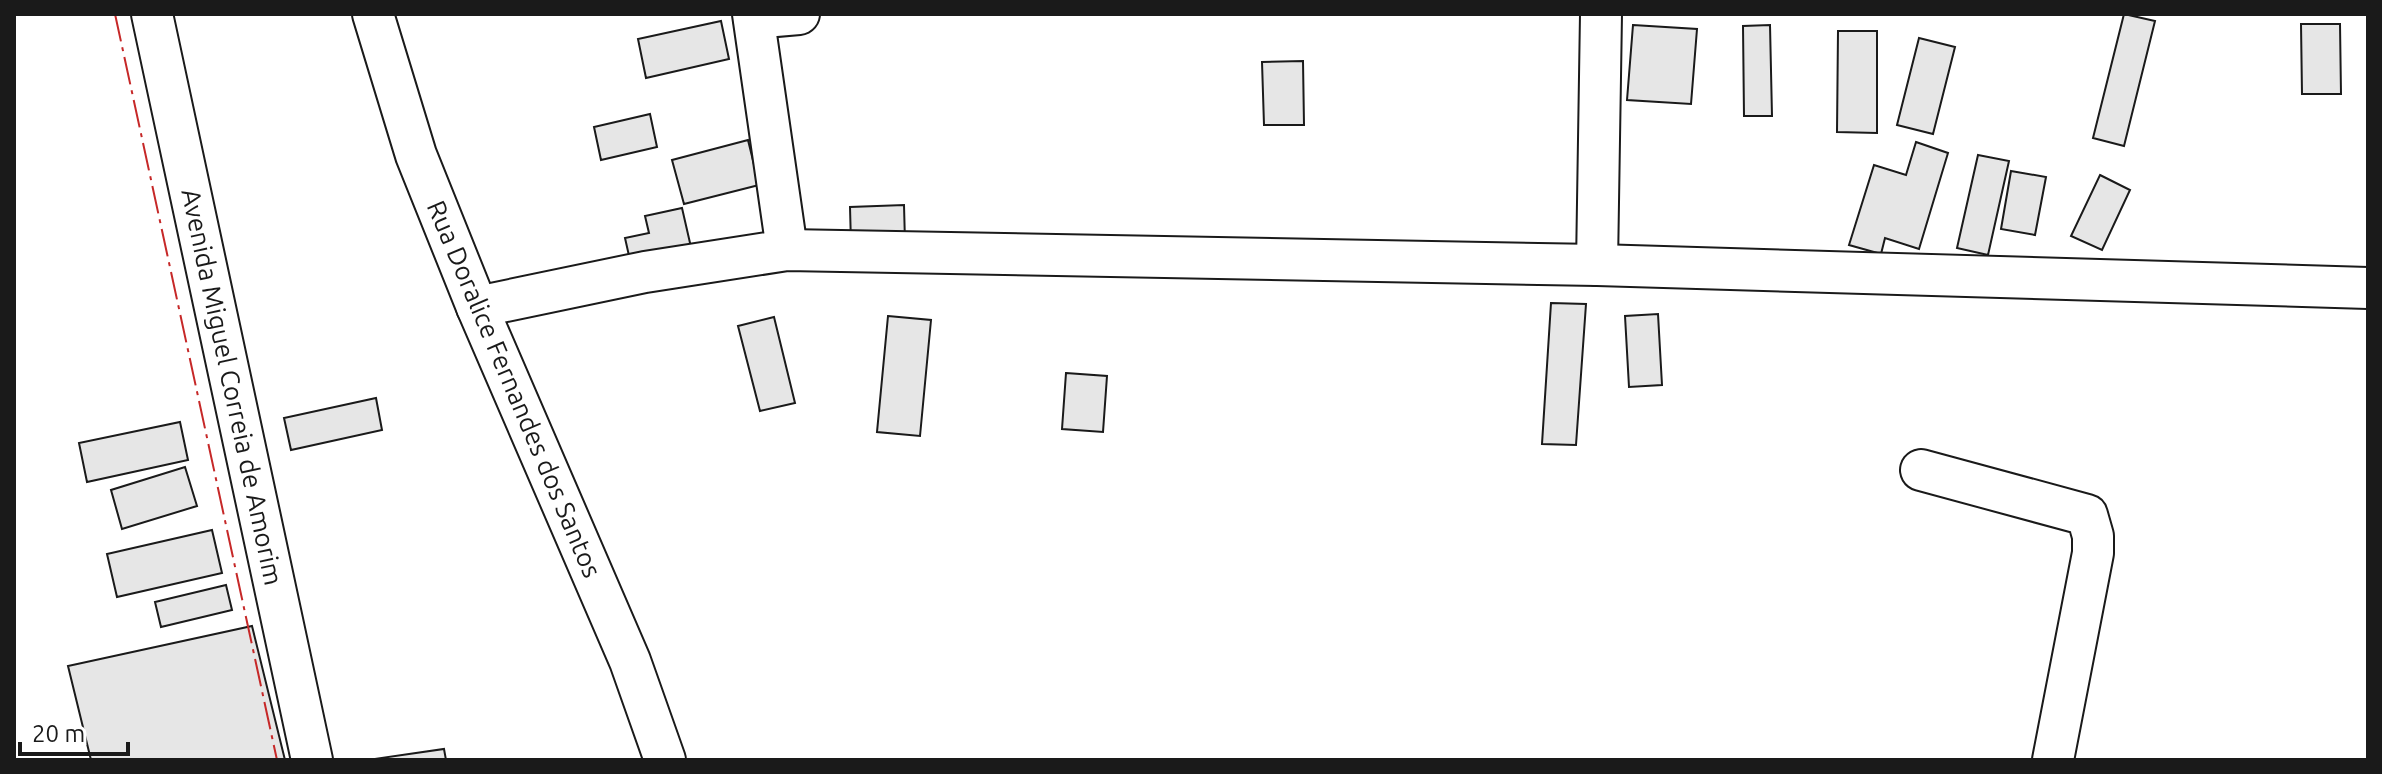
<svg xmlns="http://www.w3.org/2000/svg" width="2382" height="774" font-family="Ubuntu,sans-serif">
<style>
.building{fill:#e6e6e6;stroke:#1a1a1a;stroke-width:2}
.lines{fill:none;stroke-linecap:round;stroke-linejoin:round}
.minor-casing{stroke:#1a1a1a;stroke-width:44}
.minor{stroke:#fff;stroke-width:40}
.power{stroke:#c62828;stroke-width:2;stroke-dasharray:28 6 4 6;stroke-linecap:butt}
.labels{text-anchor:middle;stroke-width:6;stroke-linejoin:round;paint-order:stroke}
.street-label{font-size:26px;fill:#1a1a1a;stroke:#fff}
</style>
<rect width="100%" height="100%" fill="#fff"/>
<g class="building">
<polygon points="2124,14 2155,21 2124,146 2093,138"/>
<polygon points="721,21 729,59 646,78 638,39"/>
<polygon points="2301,24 2340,24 2341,94 2302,94"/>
<polygon points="1633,25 1697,29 1691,104 1627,100"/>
<polygon points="1770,25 1772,116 1744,116 1743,26"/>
<polygon points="1838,31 1877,31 1877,133 1837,132"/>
<polygon points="1919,38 1955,47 1933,134 1897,125"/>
<polygon points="1303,61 1304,125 1264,125 1262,62"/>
<polygon points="650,114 657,147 601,160 594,127"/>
<polygon points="748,140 759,185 684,204 672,160"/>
<polygon points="1916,142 1948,153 1919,249 1885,238 1881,254 1849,245 1874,165 1906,175"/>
<polygon points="1978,155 2009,161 1988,255 1957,248"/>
<polygon points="2011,171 2046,177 2035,235 2001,229"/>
<polygon points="2100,175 2130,190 2102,250 2071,236"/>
<polygon points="904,205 905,242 851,244 850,207"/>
<polygon points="682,208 693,256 632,269 625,238 649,233 645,216"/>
<polygon points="1551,303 1586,304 1576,445 1542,444"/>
<polygon points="1658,314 1662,385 1629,387 1625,316"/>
<polygon points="888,316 931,320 920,436 877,432"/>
<polygon points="774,317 795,403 760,411 738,326"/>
<polygon points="1066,373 1107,376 1103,432 1062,429"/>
<polygon points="376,398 382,430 291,450 284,418"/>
<polygon points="180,422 188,460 87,482 79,443"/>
<polygon points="185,467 197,506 122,529 111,490"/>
<polygon points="212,530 222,573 117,597 107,554"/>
<polygon points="226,585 232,610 161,627 155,602"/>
<polygon points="252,626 285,760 91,760 68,666"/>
<polygon points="444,749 446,760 374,760 374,759"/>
</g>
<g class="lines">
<defs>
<g id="minor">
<polyline points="152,14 312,760"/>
<polyline points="373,14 416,155 477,307 630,661 665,760"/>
<polyline points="753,14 787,250"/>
<polyline points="754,18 799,14"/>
<polyline points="1597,265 1601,14"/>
<polyline points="477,307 645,272 787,250 1597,265 2368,288"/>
<polyline points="1921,470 2087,515 2093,536 2093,553 2053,760"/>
</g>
</defs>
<use href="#minor" class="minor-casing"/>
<use href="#minor" class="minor"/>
<polyline class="power" points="115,14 277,760"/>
</g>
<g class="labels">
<g class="street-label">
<text transform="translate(232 387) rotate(78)" y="9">Avenida Miguel Correia de Amorim</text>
<text transform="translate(514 389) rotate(67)" y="9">Rua Doralice Fernandes dos Santos</text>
</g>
</g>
<rect width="2382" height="774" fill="none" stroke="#1a1a1a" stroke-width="32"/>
<path d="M20 742v12h108v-12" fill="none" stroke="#1a1a1a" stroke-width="4"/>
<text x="32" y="742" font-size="24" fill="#1a1a1a" stroke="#ffffff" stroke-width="6" paint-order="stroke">20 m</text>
</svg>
